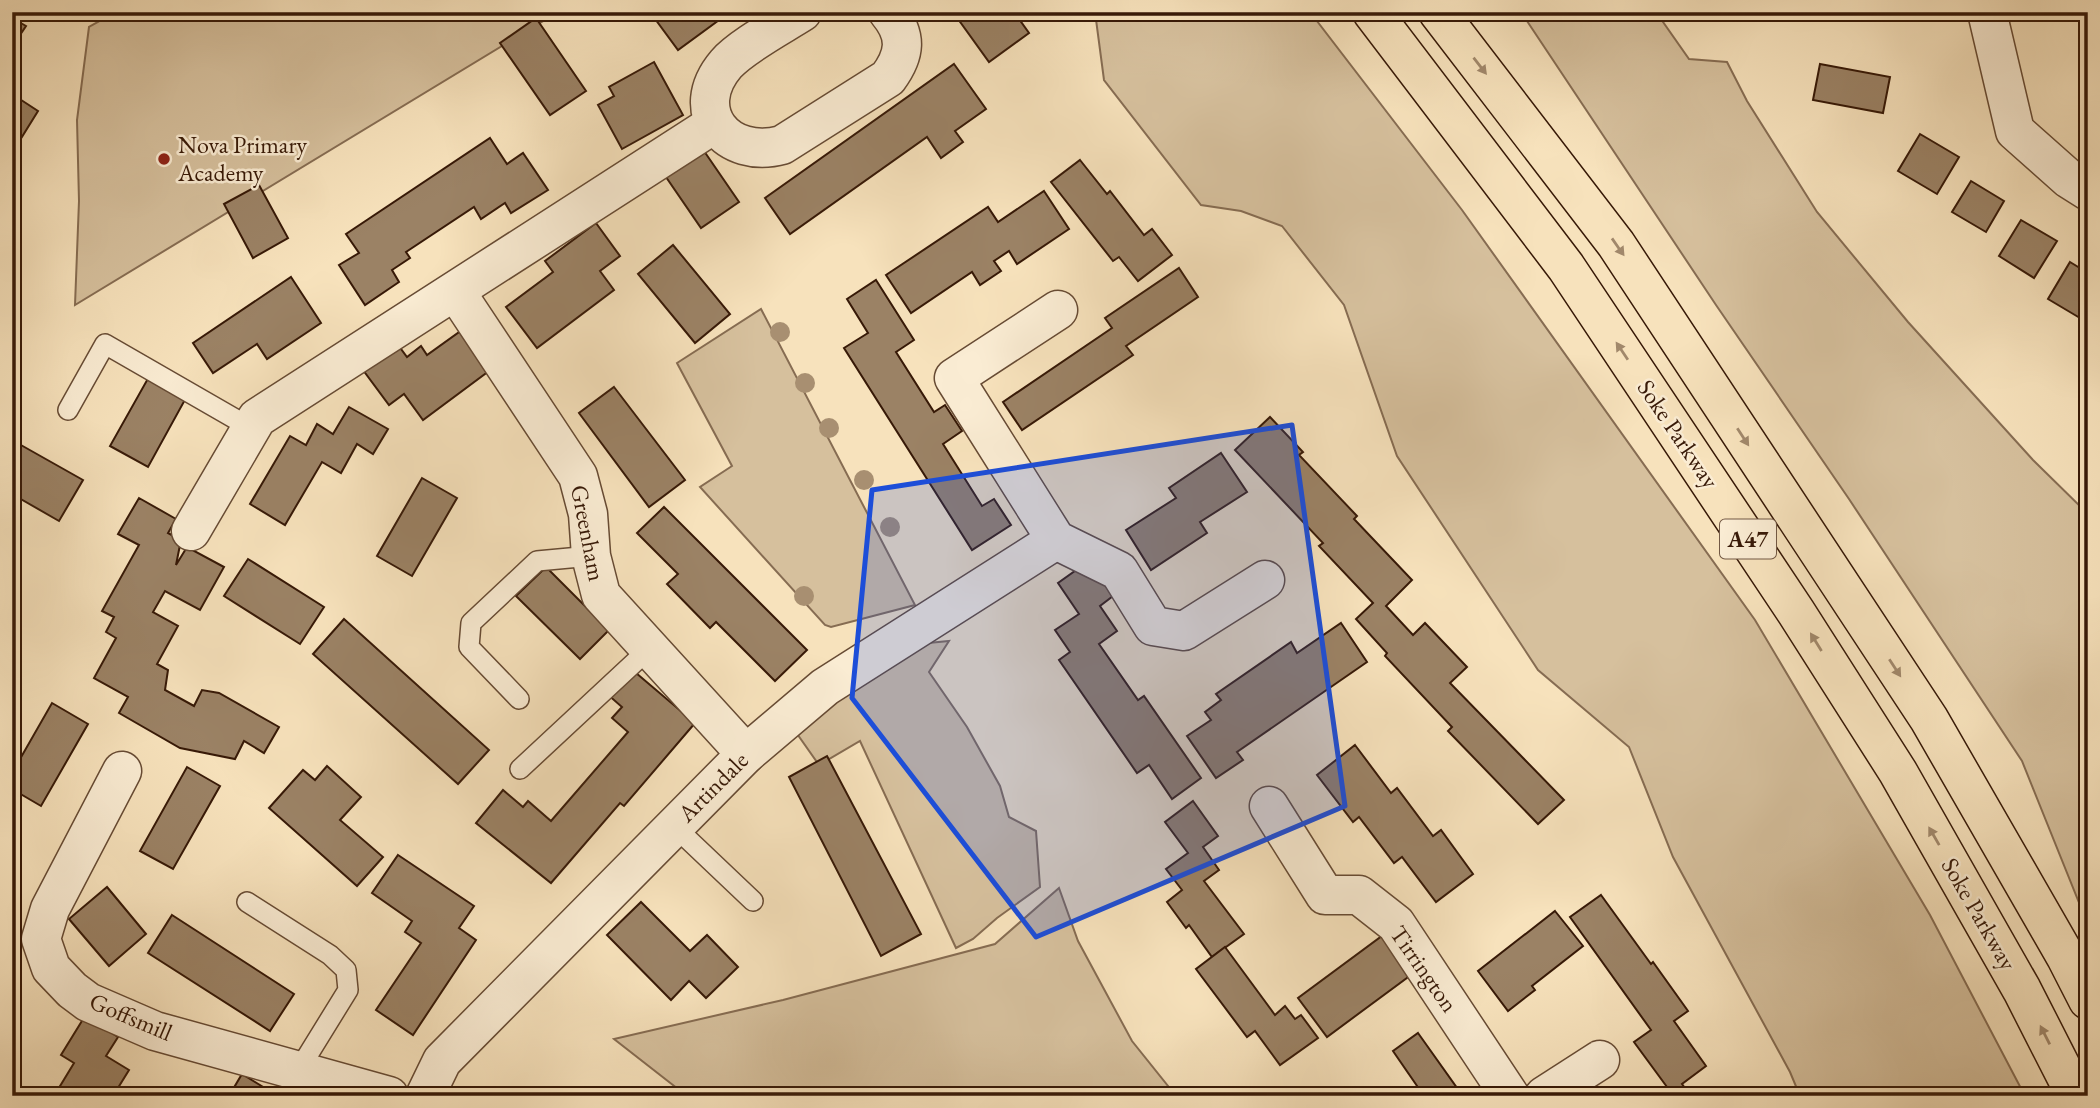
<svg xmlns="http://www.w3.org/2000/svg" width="2100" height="1108" font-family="'EB Garamond',serif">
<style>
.green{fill:#d6c09d;stroke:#866c52;stroke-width:2}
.building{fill:#9b8265;stroke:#371907;stroke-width:2}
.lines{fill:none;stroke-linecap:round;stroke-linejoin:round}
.lane-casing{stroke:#674b34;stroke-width:22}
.street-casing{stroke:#674b34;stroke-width:41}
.highway-casing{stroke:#371907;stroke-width:41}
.lane{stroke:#faecd3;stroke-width:19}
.street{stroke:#faecd3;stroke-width:38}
.highway{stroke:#f7e2bc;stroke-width:38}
.tree{fill:#a88f71}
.oneway{fill:#a1886b}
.marked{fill:#1d4ed8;fill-opacity:0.2;stroke:#1d4ed8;stroke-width:5;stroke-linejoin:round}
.poi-dot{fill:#8f2418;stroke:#faecd3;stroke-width:2.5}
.labels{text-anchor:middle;stroke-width:5;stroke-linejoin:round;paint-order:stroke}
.shield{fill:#faecd3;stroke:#725844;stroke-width:2}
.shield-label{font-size:23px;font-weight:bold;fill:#371907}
.poi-label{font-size:24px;fill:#371907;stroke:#faecd3;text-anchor:start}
.street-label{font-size:24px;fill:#371907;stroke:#faecd3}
</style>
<rect width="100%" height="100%" fill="#f7e2bc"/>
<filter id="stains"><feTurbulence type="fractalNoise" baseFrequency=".00286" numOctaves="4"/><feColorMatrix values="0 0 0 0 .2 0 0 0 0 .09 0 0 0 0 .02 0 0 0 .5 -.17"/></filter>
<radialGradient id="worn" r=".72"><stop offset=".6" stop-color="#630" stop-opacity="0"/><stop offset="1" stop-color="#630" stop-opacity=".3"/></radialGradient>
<g class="green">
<polygon points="116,12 558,12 75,305 79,201 77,120 89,27"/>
<polygon points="1095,12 1310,12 1462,210 1755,620 1930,915 2025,1096 1800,1096 1790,1072 1673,857 1629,747 1538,670 1397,456 1344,305 1282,226 1241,211 1201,205 1104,80"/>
<polygon points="1521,12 1656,12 1689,59 1727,62 1747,101 1817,212 1908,322 2033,460 2088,514 2088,661 2085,664 2088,668 2088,925 2022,761 1849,499 1716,305"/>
<polygon points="761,309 915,605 831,627 825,625 700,487 732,466 677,363"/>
<polygon points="949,641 929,672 967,727 1000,786 1009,817 1036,831 1040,887 997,918 973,939 956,948 860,741 819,765 793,728 918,644"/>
<polygon points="1059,888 1078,941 1132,1041 1176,1096 687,1096 614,1039 783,1000 995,944"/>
</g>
<g class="building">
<polygon points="650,12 730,12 678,50"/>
<polygon points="953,12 1014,12 1029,33 989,62"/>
<polygon points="12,18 26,26 12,47"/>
<polygon points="536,18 586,91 550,115 500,43"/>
<polygon points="654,62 683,115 622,149 598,105 614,96 609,87"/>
<polygon points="954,64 986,109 955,131 963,142 941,158 927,137 790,234 765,198"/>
<polygon points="1820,64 1890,77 1883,113 1813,100"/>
<polygon points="12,94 38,111 12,153"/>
<polygon points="1920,134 1959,157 1937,194 1898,171"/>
<polygon points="490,138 507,164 523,153 548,190 511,213 505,203 481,219 474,207 406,252 410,258 392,270 399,282 365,305 339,265 359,253 346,234"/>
<polygon points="704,151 739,202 701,228 666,177"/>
<polygon points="1080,160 1107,194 1110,191 1144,235 1152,229 1172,255 1138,281 1119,257 1113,261 1051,182"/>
<polygon points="1971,181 2004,201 1986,232 1952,212"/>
<polygon points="259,185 288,238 253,258 224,204"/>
<polygon points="1044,191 1069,229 1017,264 1009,251 994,261 1001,271 980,285 972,272 911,313 886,275 988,207 998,222"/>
<polygon points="2021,220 2057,241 2034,278 1999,256"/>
<polygon points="596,223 620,256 600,271 614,290 537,348 506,307 553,272 545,261"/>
<polygon points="673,245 730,314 695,343 638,274"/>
<polygon points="2070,262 2088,273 2088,316 2085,321 2048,299"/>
<polygon points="1179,268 1198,297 1126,346 1133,355 1022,430 1003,402 1112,328 1105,318"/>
<polygon points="291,277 321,323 267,359 257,344 213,373 193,343"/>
<polygon points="876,280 914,340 896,352 934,412 945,405 962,431 943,444 982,506 994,499 1011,525 972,550 844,348 868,333 847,299"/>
<polygon points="469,325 497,365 423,420 404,394 389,405 363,370 398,345 407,357 421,346 427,355"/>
<polygon points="155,366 192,387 148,467 110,446"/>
<polygon points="614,387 685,480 649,507 579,413"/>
<polygon points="349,407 388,429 373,454 357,444 341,473 322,462 285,525 250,504 290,436 306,445 317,424 333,434"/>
<polygon points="1270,417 1303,452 1299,455 1357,516 1354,519 1412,580 1386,606 1413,635 1425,623 1467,667 1450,683 1564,800 1538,824 1448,731 1452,727 1385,656 1387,653 1356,619 1373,603 1319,546 1323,543 1235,450"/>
<polygon points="12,440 83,480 59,521 12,494"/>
<polygon points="1221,453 1247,492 1200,522 1207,533 1151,570 1126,530 1176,498 1169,488"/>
<polygon points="422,478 457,498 412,576 377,556"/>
<polygon points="139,498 176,519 168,533 181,540 176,565 187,547 224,567 200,610 165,591 153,612 178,626 157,664 168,670 165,690 194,706 202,690 219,693 279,727 264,753 244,741 235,759 180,748 119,713 128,697 94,678 116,638 106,632 114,617 102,611 139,545 118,534"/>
<polygon points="664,507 807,650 775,681 716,622 710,628 667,584 678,574 637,533"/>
<polygon points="248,559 324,607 300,644 224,596"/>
<polygon points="1089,561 1113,596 1100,606 1117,631 1099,644 1138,700 1144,696 1201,778 1172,799 1149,765 1137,773 1059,660 1070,652 1055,630 1079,614 1058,583"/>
<polygon points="546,567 609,630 580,659 516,596"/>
<polygon points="344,619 489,750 458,784 313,654"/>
<polygon points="1341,623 1367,662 1237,752 1243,760 1216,778 1187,736 1211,720 1205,712 1221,700 1216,694 1291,642 1297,653"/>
<polygon points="629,667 695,723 624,806 620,803 551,883 476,823 503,790 523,807 528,801 551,821 628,732 612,718 622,707 606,693"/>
<polygon points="52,703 88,724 41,806 12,789 12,773"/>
<polygon points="1355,745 1391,793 1397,788 1433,836 1441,830 1473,874 1436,902 1402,857 1394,863 1359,817 1353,822 1317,775"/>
<polygon points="827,756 921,934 881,956 789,777"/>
<polygon points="327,766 361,797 340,820 383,857 357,886 269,808 303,770 315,780"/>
<polygon points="187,767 220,786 173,869 140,851"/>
<polygon points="1193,801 1218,836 1203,847 1219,870 1204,881 1244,934 1212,957 1189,925 1186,928 1167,902 1182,890 1166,869 1188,853 1165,822"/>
<polygon points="398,855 474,906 459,928 476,940 413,1035 376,1010 421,943 405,932 412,921 372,893"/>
<polygon points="107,887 146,934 109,966 69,919"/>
<polygon points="1601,895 1651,964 1653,962 1688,1011 1674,1021 1706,1066 1682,1084 1691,1096 1655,1096 1667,1087 1634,1042 1651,1030 1570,917"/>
<polygon points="641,902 690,951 707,935 738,967 706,998 689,981 671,1000 607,935"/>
<polygon points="1555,911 1583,946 1532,986 1535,990 1508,1011 1478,971"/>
<polygon points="172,915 294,994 270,1031 148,953"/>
<polygon points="1390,930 1419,969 1327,1037 1298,998"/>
<polygon points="1225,947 1275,1015 1285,1006 1295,1019 1301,1015 1318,1038 1280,1065 1255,1031 1247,1037 1196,969"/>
<polygon points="85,1016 118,1037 106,1056 129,1070 113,1096 54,1096 74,1063 61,1055"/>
<polygon points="1418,1033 1462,1095 1461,1096 1424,1096 1393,1051"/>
<polygon points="242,1074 268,1090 264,1096 229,1096"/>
</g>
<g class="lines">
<defs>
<g id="lane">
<polyline points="68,410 105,344 251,428"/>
<polyline points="519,699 469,647 471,623 537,561 591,556"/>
<polyline points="520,769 650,648"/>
<polyline points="674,826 753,901"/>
<polyline points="247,902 330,955 346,970 348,990 298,1071"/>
</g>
<g id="street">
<path d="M 802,12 C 780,26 742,46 726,64 C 686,111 727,160 782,145 L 888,78 C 905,55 908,36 888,12"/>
<polyline points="1987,12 2015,131 2069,179 2088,191"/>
<polyline points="456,292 578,476 588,514 591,556 601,595 746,754"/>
<polyline points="1058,310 954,378 1056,540 1119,571 1153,626 1184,631 1265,580"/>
<polyline points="191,531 257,418 714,124"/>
<polyline points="122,771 50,909 41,939 51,968 72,990 88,1002 155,1031 389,1096"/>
<polyline points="1269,806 1325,895 1359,895 1396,924 1510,1096"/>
<polyline points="425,1096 442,1061 746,754 825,687 1056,540"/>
<polyline points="1544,1096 1600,1060"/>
</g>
<g id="highway">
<polyline points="1372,12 1566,267 1796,612 1898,772 2022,990 2076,1096"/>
<polyline points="1438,12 1616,244 1929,719 2066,957 2088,1000"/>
</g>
</defs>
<use href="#lane" class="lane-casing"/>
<use href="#street" class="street-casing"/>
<use href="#highway" class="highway-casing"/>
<use href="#lane" class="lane"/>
<use href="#street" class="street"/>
<use href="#highway" class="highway"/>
</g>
<g class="tree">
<circle cx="780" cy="332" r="10"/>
<circle cx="805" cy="383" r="10"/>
<circle cx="829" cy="428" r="10"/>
<circle cx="864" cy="480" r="10"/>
<circle cx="890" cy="527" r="10"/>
<circle cx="804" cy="596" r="10"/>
</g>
<defs><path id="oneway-solid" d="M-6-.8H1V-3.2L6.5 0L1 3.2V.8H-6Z" transform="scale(1.75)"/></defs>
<g class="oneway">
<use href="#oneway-solid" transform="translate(1480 66) rotate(52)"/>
<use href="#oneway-solid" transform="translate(1618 247) rotate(55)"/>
<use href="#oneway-solid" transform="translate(1622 351) rotate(-124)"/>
<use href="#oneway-solid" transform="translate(1743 437) rotate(57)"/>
<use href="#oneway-solid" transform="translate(1816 642) rotate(-122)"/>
<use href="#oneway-solid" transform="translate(1895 668) rotate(57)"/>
<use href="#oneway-solid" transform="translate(1934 836) rotate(-120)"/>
<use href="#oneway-solid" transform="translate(2045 1035) rotate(-117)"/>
</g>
<path class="marked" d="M 1292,425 L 1345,806 L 1036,937 L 852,698 L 872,490 Z"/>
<circle class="poi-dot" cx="164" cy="159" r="7"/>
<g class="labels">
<rect class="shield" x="1720" y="519.5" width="56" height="39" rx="5"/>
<g class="shield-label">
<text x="1748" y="547">A47</text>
</g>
<g class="poi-label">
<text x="178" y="153">Nova Primary<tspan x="178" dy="28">Academy</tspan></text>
</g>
<g class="street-label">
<text transform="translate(1678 434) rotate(56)" y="8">Soke Parkway</text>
<text transform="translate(588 533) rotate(79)" y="8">Greenham</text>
<text transform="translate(713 787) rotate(-45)" y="8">Artindale</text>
<text transform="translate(1979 914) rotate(60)" y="8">Soke Parkway</text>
<text transform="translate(1424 969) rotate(55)" y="8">Tirrington</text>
<text transform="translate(131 1017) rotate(23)" y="8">Goffsmill</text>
</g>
</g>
<rect width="2100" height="1108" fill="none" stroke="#f7e2bc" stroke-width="42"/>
<rect x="14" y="14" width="2072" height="1080" fill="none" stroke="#371907" stroke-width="3.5"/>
<rect x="21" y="21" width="2058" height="1066" fill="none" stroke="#371907" stroke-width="2"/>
<rect width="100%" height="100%" filter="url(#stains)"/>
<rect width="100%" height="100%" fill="url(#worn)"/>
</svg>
